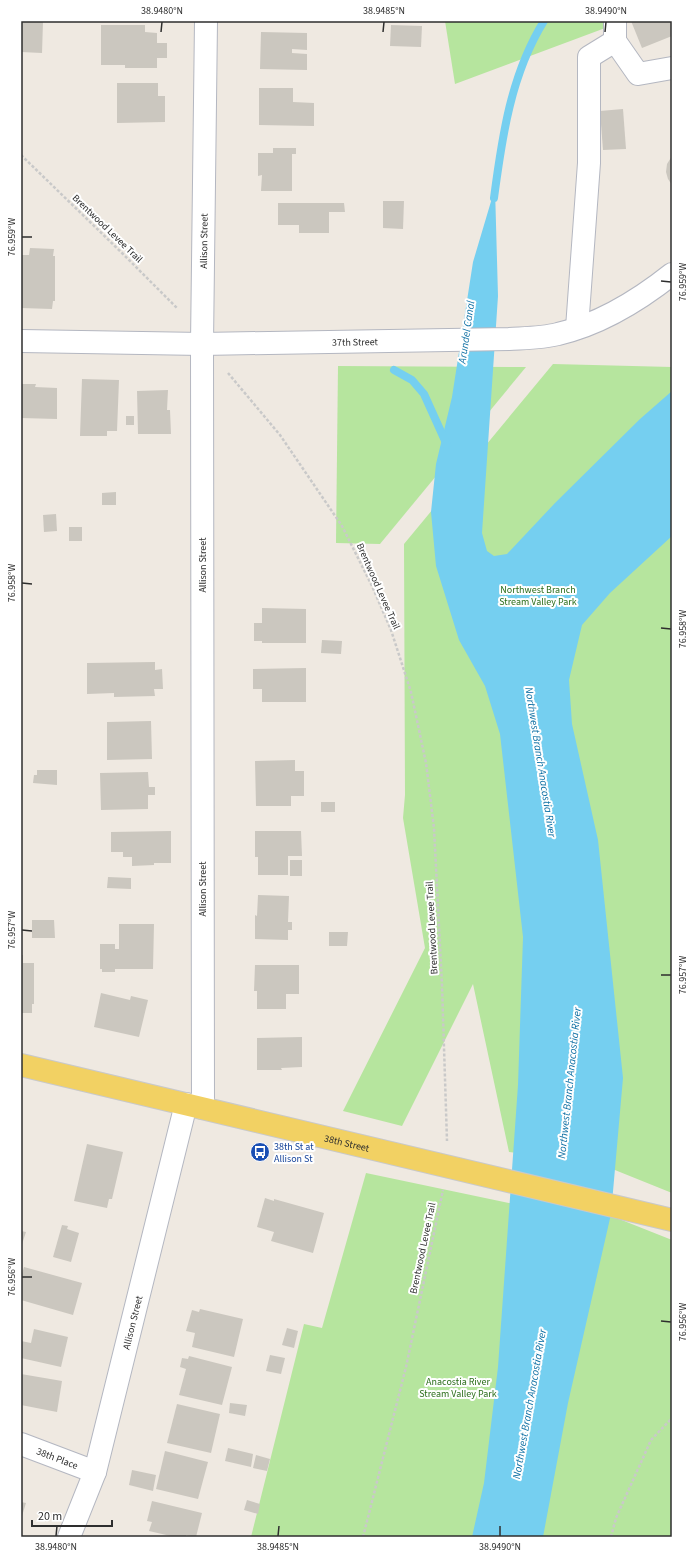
<svg xmlns="http://www.w3.org/2000/svg" width="693" height="1558" font-family="'Source Sans 3',sans-serif">
<style>
.green{fill:#b6e59e}
.water{fill:#75cff0}
.lines{fill:none;stroke-linecap:round;stroke-linejoin:round}
.stream{stroke:#75cff0;stroke-width:8}
.building{fill:#cbc7bf}
.minor-casing{stroke:#b4b7c1;stroke-width:24}
.major-casing{stroke:#c9c9c9;stroke-width:24}
.path{stroke:#c9c9c9;stroke-width:2.5;stroke-dasharray:3 2;stroke-linecap:butt}
.minor{stroke:#fff;stroke-width:22}
.major{stroke:#f2d163;stroke-width:22}
.ticks{fill:none;stroke:#2e2e2e;stroke-width:1.5}
.labels{text-anchor:middle;stroke-width:4;stroke-linejoin:round;paint-order:stroke}
.street-label{font-size:10px;fill:#2e2e2e;stroke:#fff}
.park-label{font-size:10px;fill:#2c6e1b;stroke:#fff}
.transit-label{font-size:10px;fill:#164399;stroke:#fff;text-anchor:start}
.water-label{font-size:11px;font-style:italic;fill:#0d6fa3;stroke:#fff}
.neatline{fill:none;stroke:#2e2e2e;stroke-width:1.5}
.ticks-label{font-size:10px;text-anchor:middle;fill:#2e2e2e}
</style>
<rect width="100%" height="100%" fill="#efe9e1"/>
<g class="green">
<polygon points="445,21 624,21 455,84"/>
<polygon points="553,364 672,367 672,1193 595,1162 509,1152 473,984 402,1126 343,1111 425,948 403,818 405,795 404,544"/>
<polygon points="338,366 526,367 380,544 336,543"/>
<polygon points="366,1173 604,1223 604,1213 672,1240 672,1537 251,1537 304,1324 322,1328"/>
</g>
<polygon class="water" points="495,188 498,296 482,533 487,551 494,556 507,554 555,503 640,419 672,391 672,536 610,593 582,625 569,680 572,724 598,840 623,1078 611,1214 568,1403 543,1537 472,1537 484,1483 498,1367 518,1085 523,937 500,734 485,686 459,640 436,566 431,512 436,464 452,397 473,262"/>
<g class="lines">
<g class="stream">
<path d="M 494,198 C 502,137 511,74 544,21"/>
<polyline points="394,370 412,380 424,394 447,445"/>
</g>
</g>
<g class="building">
<polygon points="21,21 43,21 42,53 21,52"/>
<polygon points="631,21 672,21 672,36 642,48"/>
<polygon points="101,25 145,25 145,32 157,33 157,43 167,43 167,58 157,58 157,68 125,68 125,65 101,65"/>
<polygon points="391,25 422,26 421,47 390,46"/>
<polygon points="261,32 307,33 307,50 292,49 292,53 307,54 307,70 260,69"/>
<polygon points="117,83 158,83 158,96 165,96 165,122 117,123"/>
<polygon points="259,88 293,88 293,102 314,103 314,126 259,125"/>
<polygon points="623,109 626,149 603,150 600,111"/>
<polygon points="273,148 296,148 296,154 292,154 292,191 261,191 262,175 258,176 258,153 273,153"/>
<polygon points="672,156 672,185 668,179 666,172 667,164"/>
<polygon points="383,201 404,201 403,229 383,228"/>
<polygon points="278,203 344,203 345,212 329,212 329,233 299,233 299,225 278,225"/>
<polygon points="30,248 54,249 53,256 55,256 55,301 53,301 52,309 21,308 21,255 29,255"/>
<polygon points="82,379 119,380 117,431 107,431 107,436 80,436"/>
<polygon points="21,384 36,384 35,387 57,388 57,419 21,418"/>
<polygon points="168,390 167,410 170,410 171,434 138,434 137,391"/>
<rect x="126" y="416" width="8" height="9"/>
<polygon points="116,492 116,505 102,505 102,493"/>
<polygon points="56,514 57,531 44,532 43,515"/>
<rect x="69" y="527" width="13" height="14"/>
<polygon points="262,608 306,609 306,643 262,643 262,641 254,641 254,623 262,623"/>
<polygon points="322,640 342,641 341,654 321,653"/>
<polygon points="155,662 155,670 162,669 163,689 154,689 155,696 114,697 114,693 87,694 87,663"/>
<polygon points="306,668 306,702 262,702 262,689 253,689 253,669"/>
<polygon points="151,721 152,759 107,760 107,722"/>
<polygon points="295,760 295,771 304,771 304,796 291,796 291,806 256,806 255,761"/>
<polygon points="37,770 57,770 57,785 33,783 34,775 37,775"/>
<polygon points="148,772 149,787 155,787 155,795 148,795 148,809 101,810 100,773"/>
<rect x="321" y="802" width="14" height="10"/>
<polygon points="171,831 171,863 154,863 154,865 132,866 132,857 123,857 123,852 111,852 111,832"/>
<polygon points="255,831 301,831 302,856 288,856 288,875 258,875 258,857 255,857"/>
<rect x="290" y="860" width="12" height="16"/>
<polygon points="108,877 131,878 131,889 107,888"/>
<polygon points="258,895 289,896 288,922 292,922 292,930 288,930 288,940 255,939 255,915 257,916"/>
<polygon points="32,920 54,920 55,938 32,938"/>
<polygon points="119,924 154,924 153,969 115,969 115,972 102,972 102,969 100,969 100,944 115,944 115,949 119,949"/>
<polygon points="329,932 348,932 347,946 329,946"/>
<polygon points="21,955 23,955 23,963 34,963 34,1004 32,1004 32,1013 21,1013"/>
<polygon points="255,965 299,965 299,994 286,994 286,1009 257,1009 257,991 254,991"/>
<polygon points="101,993 130,1000 131,996 148,1000 139,1037 94,1027"/>
<polygon points="302,1037 302,1067 281,1068 282,1070 257,1070 257,1038"/>
<polygon points="87,1144 123,1152 112,1199 109,1199 107,1208 74,1201"/>
<polygon points="265,1198 274,1201 274,1199 324,1213 313,1253 271,1241 274,1232 257,1227"/>
<polygon points="62,1225 68,1226 67,1229 79,1233 71,1262 53,1257"/>
<polygon points="21,1231 26,1232 21,1247"/>
<polygon points="24,1267 82,1283 73,1315 21,1300 21,1277"/>
<polygon points="200,1309 243,1319 234,1357 192,1347 195,1333 186,1331 192,1310 199,1312"/>
<polygon points="287,1328 298,1331 294,1348 282,1345"/>
<polygon points="34,1329 68,1337 61,1367 21,1358 21,1341 31,1343"/>
<polygon points="270,1355 285,1358 281,1374 266,1371"/>
<polygon points="189,1356 232,1367 222,1405 179,1395 186,1369 180,1367 182,1358 188,1359"/>
<polygon points="21,1374 62,1381 57,1412 21,1405"/>
<polygon points="230,1403 247,1405 245,1416 229,1413"/>
<polygon points="177,1404 220,1414 211,1453 167,1443"/>
<polygon points="228,1448 253,1454 251,1467 225,1461"/>
<polygon points="165,1451 208,1462 198,1499 156,1489"/>
<polygon points="256,1455 270,1459 267,1471 253,1468"/>
<polygon points="132,1470 156,1475 153,1491 129,1485"/>
<polygon points="247,1500 260,1504 258,1514 244,1510"/>
<polygon points="152,1501 202,1513 196,1537 186,1535 186,1537 175,1537 149,1531 152,1522 147,1521"/>
<polygon points="21,1502 26,1503 21,1519"/>
</g>
<g class="lines">
<defs>
<g id="minor">
<polyline points="615,21 615,41 638,74 672,68"/>
<polyline points="577,328 589,163 589,57 615,41"/>
<path id="s1" d="M 21,341 L 202,344 L 509,339 C 525,338 543,338 558,334 C 601,324 638,301 672,274"/>
<path id="s2" d="M 203,1108 L 202,344 L 206,21"/>
<path id="s3" d="M 21,1444 L 95,1472"/>
<path id="s4" d="M 69,1537 L 95,1472 L 186,1104"/>
</g>
<g id="major">
<path id="s5" d="M 21,1065 L 672,1220"/>
</g>
</defs>
<use href="#minor" class="minor-casing"/>
<use href="#major" class="major-casing"/>
<g class="path">
<polyline points="21,155 123,254 177,308"/>
<polyline points="228,373 280,435 342,526 372,586 391,630 411,692 426,763 434,828 442,985 447,1141"/>
<polyline points="363,1537 406,1367 443,1190"/>
<polyline points="611,1537 616,1518 651,1440 672,1418"/>
</g>
<use href="#minor" class="minor"/>
<use href="#major" class="major"/>
</g>
<path class="ticks" d="M 161,32 L 162,22M 383,32 L 384,22M 605,32 L 606,22M 22,237 L 32,237M 661,281 L 671,282M 22,583 L 32,584M 661,628 L 671,629M 22,930 L 32,931M 661,975 L 671,975M 22,1277 L 32,1277M 661,1321 L 671,1322M 56,1536 L 57,1526M 278,1536 L 279,1526M 500,1536 L 500,1526"/>
<defs>
<symbol id="bus-disc" viewBox="-11 -11 22 22"><circle r="9.5" fill="#1a4fb4" stroke="#fff"/><path d="M-5-6H5V4H4V6H2V4H-2V6H-4V4H-5ZM-3.5-4V0h7V-4ZM-3.5 1.2v1.5H-2V1.2ZM2 1.2v1.5H3.5V1.2Z" fill="#fff"/></symbol>
</defs>
<g fill-rule="evenodd">
<use href="#bus-disc" x="249" y="1141" width="22" height="22"/>
</g>
<g class="labels">
<g class="street-label">
<text transform="translate(108 228) rotate(44)" y="4">Brentwood Levee Trail</text>
<text dy="4" stroke="none"><textPath href="#s2" startOffset="867">Allison Street</textPath></text>
<text dy="4" stroke="none"><textPath href="#s1" startOffset="334">37th Street</textPath></text>
<text transform="translate(202 565) rotate(-90)" y="4">Allison Street</text>
<text transform="translate(379 586) rotate(66)" y="4">Brentwood Levee Trail</text>
<text transform="translate(202 889) rotate(-90)" y="4">Allison Street</text>
<text transform="translate(431 928) rotate(-93)" y="4">Brentwood Levee Trail</text>
<text dy="4" stroke="none"><textPath href="#s5" startOffset="335">38th Street</textPath></text>
<text transform="translate(422 1248) rotate(-78)" y="4">Brentwood Levee Trail</text>
<text dy="4" stroke="none"><textPath href="#s4" startOffset="224">Allison Street</textPath></text>
<text dy="4" stroke="none"><textPath href="#s3" startOffset="39">38th Place</textPath></text>
</g>
<g class="park-label">
<text x="538" y="593">Northwest Branch<tspan x="538" dy="12">Stream Valley Park</tspan></text>
<text x="458" y="1385">Anacostia River<tspan x="458" dy="12">Stream Valley Park</tspan></text>
</g>
<g class="transit-label">
<text x="274" y="1150">38th St at<tspan x="274" dy="12">Allison St</tspan></text>
</g>
<g class="water-label">
<text transform="translate(466 332) rotate(-82)" y="4">Arundel Canal</text>
<text transform="translate(541 762) rotate(81)" y="4">Northwest Branch Anacostia River</text>
<text transform="translate(569 1083) rotate(-84)" y="4">Northwest Branch Anacostia River</text>
<text transform="translate(529 1404) rotate(-80)" y="4">Northwest Branch Anacostia River</text>
</g>
</g>
<rect width="693" height="1558" fill="none" stroke="#ffffff" stroke-width="44"/>
<path d="M32 1520v6h80v-6" fill="none" stroke="#2e2e2e" stroke-width="2"/>
<text x="38" y="1520" font-size="12" fill="#2e2e2e" stroke="#ffffff" stroke-width="3" paint-order="stroke">20 m</text>
<rect x="22" y="22" width="649" height="1514" class="neatline"/>
<g class="ticks-label">
<text x="162" y="14">38.9480°N</text>
<text x="384" y="14">38.9485°N</text>
<text x="606" y="14">38.9490°N</text>
<text transform="translate(11 237) rotate(-90)" y="4">76.959°W</text>
<text transform="translate(682 282) rotate(-90)" y="4">76.959°W</text>
<text transform="translate(11 583) rotate(-90)" y="4">76.958°W</text>
<text transform="translate(682 629) rotate(-90)" y="4">76.958°W</text>
<text transform="translate(11 930) rotate(-90)" y="4">76.957°W</text>
<text transform="translate(682 975) rotate(-90)" y="4">76.957°W</text>
<text transform="translate(11 1277) rotate(-90)" y="4">76.956°W</text>
<text transform="translate(682 1322) rotate(-90)" y="4">76.956°W</text>
<text x="56" y="1550">38.9480°N</text>
<text x="278" y="1550">38.9485°N</text>
<text x="500" y="1550">38.9490°N</text>
</g>
</svg>
